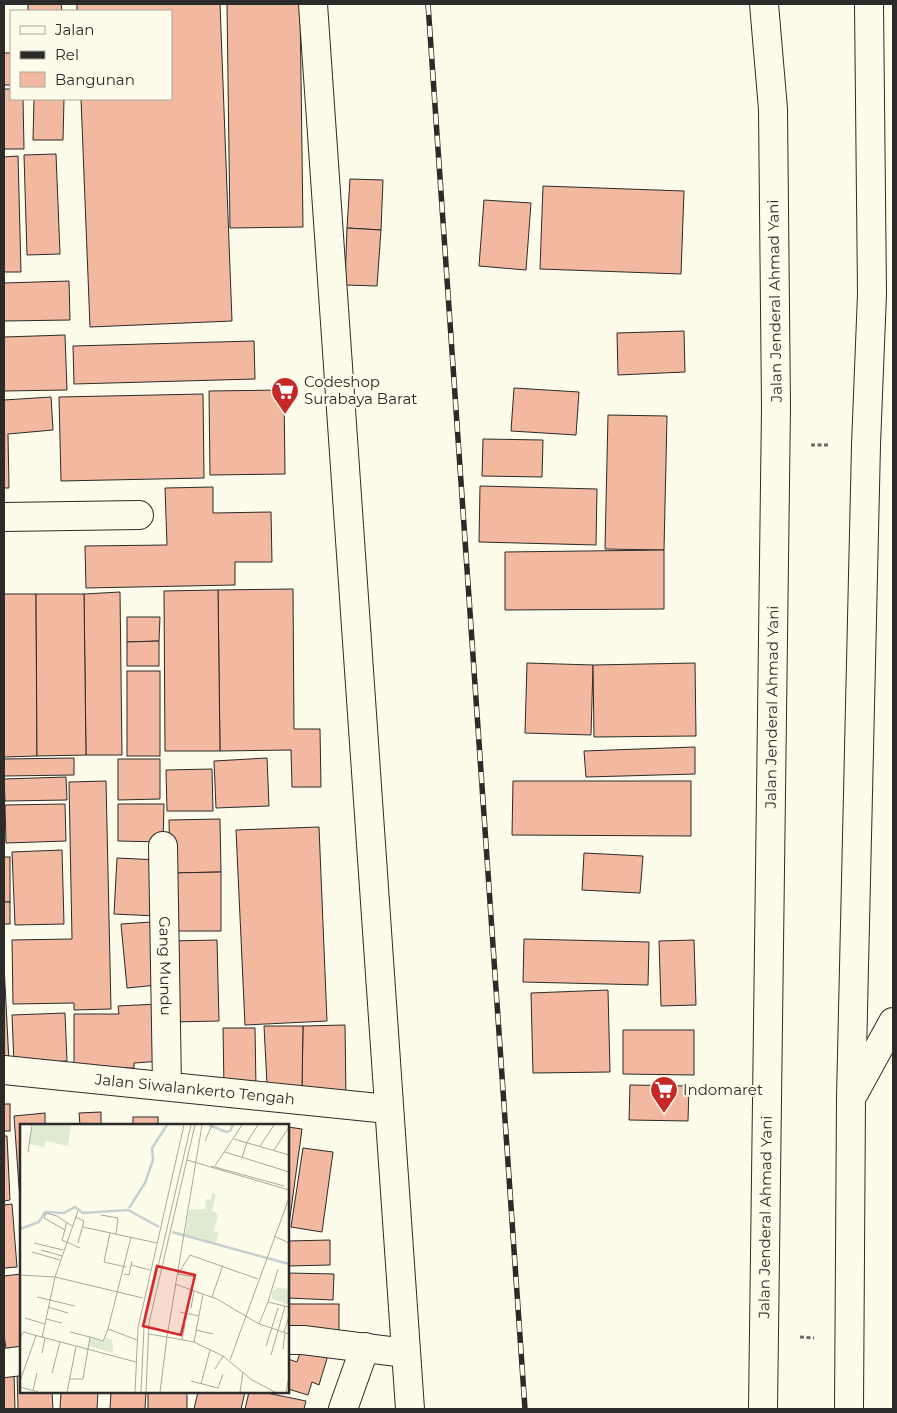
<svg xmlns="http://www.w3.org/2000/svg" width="897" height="1413" font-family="Montserrat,sans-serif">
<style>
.building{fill:#f2b8a0;stroke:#2b2b2b}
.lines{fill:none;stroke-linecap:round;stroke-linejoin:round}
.minor-casing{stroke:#2b2b2b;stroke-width:30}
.highway-casing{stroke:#2b2b2b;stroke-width:30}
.path{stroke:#6a6964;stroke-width:3;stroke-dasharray:4 2.5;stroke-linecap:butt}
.minor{stroke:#fdfbea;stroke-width:28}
.highway{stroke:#fdfbea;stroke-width:28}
.rail-casing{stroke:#2b2b2b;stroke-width:5.5}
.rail{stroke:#fdfbea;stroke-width:4;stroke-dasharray:11;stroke-linecap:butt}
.labels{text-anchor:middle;stroke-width:4;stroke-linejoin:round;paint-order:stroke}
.street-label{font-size:15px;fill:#2b2b2b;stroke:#fdfbea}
.poi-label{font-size:15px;fill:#2b2b2b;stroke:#fdfbea;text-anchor:start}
.inset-river{fill:none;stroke:#c7d0d0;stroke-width:2.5}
.inset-road{fill:none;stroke:#a9a89e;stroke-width:1}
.view{fill:#d62828;fill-opacity:0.15;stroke:#d62828;stroke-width:2.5}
.inset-edge{fill:none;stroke:#2b2b2b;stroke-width:2.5}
</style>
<rect width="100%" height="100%" fill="#fdfbea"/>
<g class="building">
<polygon points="28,4 61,4 62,11 28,11"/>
<polygon points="77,4 220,4 232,321 90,327 81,99 171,99 171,11 77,11"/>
<polygon points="227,4 300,4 303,227 230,228"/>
<rect x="4" y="53" width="7" height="32"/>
<polygon points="4,89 11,89 11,99 23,99 24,149 4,149"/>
<polygon points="34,99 64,99 63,140 33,140"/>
<polygon points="56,154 60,254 27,255 24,155"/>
<polygon points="18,156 21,272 4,272 4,157"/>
<polygon points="350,179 383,180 381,230 347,228"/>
<polygon points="543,186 684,191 681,274 540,269"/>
<polygon points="484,200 531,203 526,270 479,266"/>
<polygon points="347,228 381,230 377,286 345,285"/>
<polygon points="69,281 70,320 4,321 4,283"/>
<polygon points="684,331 685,372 618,375 617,333"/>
<polygon points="65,335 67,390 4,391 4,337"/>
<polygon points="254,341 255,379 74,384 73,346"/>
<polygon points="514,388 579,392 576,435 511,431"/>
<polygon points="284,390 285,474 210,475 209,391"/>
<polygon points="203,394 204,478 61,481 59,397"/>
<polygon points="51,397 53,430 8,434 9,488 4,488 4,400"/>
<polygon points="608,415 667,416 664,550 605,549"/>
<polygon points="483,439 543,440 542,477 482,476"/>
<polygon points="480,486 597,489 596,545 479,542"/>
<polygon points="213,487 213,513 271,512 272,562 235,562 235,585 86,588 85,546 167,545 165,488"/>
<polygon points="664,550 664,609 505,610 505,552"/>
<polygon points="293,589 294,729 320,729 321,787 292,787 291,750 220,751 218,590"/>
<polygon points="218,590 220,751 165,751 164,591"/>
<polygon points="120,592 122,755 86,755 84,594"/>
<polygon points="4,594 36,594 37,756 4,757"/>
<polygon points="36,594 84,594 86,755 37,756"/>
<polygon points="127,617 160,617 159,641 127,642"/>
<polygon points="159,641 159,666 127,666 127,642"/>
<polygon points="527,663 593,665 591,735 525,733"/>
<polygon points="695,663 696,736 594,737 593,665"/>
<rect x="127" y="671" width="33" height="85"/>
<polygon points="695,747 695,774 586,777 584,751"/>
<polygon points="74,758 74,775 4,776 4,759"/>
<polygon points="267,758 269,806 216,808 214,761"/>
<polygon points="118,759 160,759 160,799 118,800"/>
<polygon points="212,769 213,811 167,811 166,770"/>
<polygon points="66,777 67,800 5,801 4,779"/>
<polygon points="106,781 111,1009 74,1010 74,1003 13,1004 12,940 72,939 69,782"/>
<polygon points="513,781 691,781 691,836 512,835"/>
<polygon points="65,804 66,841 6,843 5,805"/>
<polygon points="118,804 164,804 163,842 118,841"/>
<polygon points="220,819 221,872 170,873 169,820"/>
<polygon points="319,827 327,1021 245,1025 236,830"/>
<polygon points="62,850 64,924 15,925 12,852"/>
<polygon points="584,853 643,856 640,893 582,890"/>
<rect x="4" y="857" width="6" height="45"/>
<polygon points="117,858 160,860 157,916 114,914"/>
<polygon points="221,872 221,931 170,931 170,873"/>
<rect x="4" y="902" width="6" height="22"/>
<polygon points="152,922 157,985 127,988 121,924"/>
<polygon points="524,939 649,942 648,985 523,982"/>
<polygon points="217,940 219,1021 171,1022 169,941"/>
<polygon points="694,940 696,1005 661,1006 659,941"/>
<polygon points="4,965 9,1062 4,1063"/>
<polygon points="608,990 610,1072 533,1073 531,993"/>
<polygon points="157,1004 162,1061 134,1063 134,1068 74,1069 74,1014 119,1014 118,1006"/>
<polygon points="65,1013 67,1061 14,1064 12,1015"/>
<polygon points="345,1025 346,1098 302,1088 303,1026"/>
<polygon points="264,1026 303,1026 302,1088 267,1084"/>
<polygon points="223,1028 255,1028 256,1088 224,1088"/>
<polygon points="623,1030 694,1030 694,1075 623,1074"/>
<polygon points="630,1085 689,1086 688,1121 629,1120"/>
<rect x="4" y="1104" width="6" height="27"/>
<polygon points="101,1112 101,1126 80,1126 79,1113"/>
<polygon points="45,1113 45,1126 21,1126 20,1201 14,1116"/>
<rect x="133" y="1117" width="25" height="9"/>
<polygon points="226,1124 226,1126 161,1126 161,1125"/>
<polygon points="288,1127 302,1129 288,1232"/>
<polygon points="4,1136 7,1136 10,1200 4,1201"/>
<polygon points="303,1148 333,1152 322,1232 291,1227"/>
<polygon points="12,1204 17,1267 4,1268 4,1205"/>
<polygon points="330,1240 330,1265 288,1266 288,1241"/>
<polygon points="288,1273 334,1274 333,1300 288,1298"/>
<polygon points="21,1274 21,1352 7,1354 4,1336 4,1276"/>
<rect x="288" y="1304" width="51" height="27"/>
<polygon points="302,1347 328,1355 319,1385 312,1382 308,1395 288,1389 288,1359 297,1362"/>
<polygon points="17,1369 21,1369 21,1392 52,1392 53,1409 18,1409"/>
<polygon points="4,1373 14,1373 15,1409 4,1409"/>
<polygon points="61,1392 98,1392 97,1409 60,1409"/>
<polygon points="111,1392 146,1392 145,1409 110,1409"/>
<rect x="148" y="1392" width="39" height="17"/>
<polygon points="198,1392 245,1392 241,1409 194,1409"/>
<polygon points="249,1392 262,1392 306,1401 304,1409 245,1409"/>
</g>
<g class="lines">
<defs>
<g id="minor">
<polyline points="313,4 410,1409"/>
<polyline points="4,517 139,515"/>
<path id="s1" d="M 163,846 L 167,1085"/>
<path id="s2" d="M 4,1070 L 388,1109"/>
<polyline points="288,1340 303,1340 405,1353"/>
<polyline points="4,1363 21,1361"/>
<polyline points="343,1409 365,1347"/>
</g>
<g id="highway">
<polyline points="854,1093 893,1022"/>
<path id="s3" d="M 763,1409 L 776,407 L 773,109 L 764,4"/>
<polyline points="849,1409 851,1098 866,445 872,294 869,4"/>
</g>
</defs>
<use href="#minor" class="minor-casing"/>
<use href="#highway" class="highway-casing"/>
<g class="path">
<polyline points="811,445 830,445"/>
<polyline points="800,1337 814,1338"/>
</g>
<use href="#minor" class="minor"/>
<use href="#highway" class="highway"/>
<defs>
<polyline id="rail" points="428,4 525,1409"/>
</defs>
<use href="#rail" class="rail-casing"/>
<use href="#rail" class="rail"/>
</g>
<defs>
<symbol id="supermarket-pin" viewBox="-11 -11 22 30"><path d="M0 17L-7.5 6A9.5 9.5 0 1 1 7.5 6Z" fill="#c62828" stroke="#fdfbea"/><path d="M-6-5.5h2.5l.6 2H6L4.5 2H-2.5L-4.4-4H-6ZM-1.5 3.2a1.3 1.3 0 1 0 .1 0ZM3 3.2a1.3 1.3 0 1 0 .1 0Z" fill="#fff"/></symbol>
</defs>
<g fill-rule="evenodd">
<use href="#supermarket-pin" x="269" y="375" width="32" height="43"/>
<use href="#supermarket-pin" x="648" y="1074" width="32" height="43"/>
</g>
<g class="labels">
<g class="street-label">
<text transform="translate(775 301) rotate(-91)" y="5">Jalan Jenderal Ahmad Yani</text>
<text dy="5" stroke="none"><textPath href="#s3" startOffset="702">Jalan Jenderal Ahmad Yani</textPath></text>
<text dy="5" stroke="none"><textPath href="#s1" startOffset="120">Gang Mundu</textPath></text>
<text dy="5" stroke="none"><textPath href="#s2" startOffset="192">Jalan Siwalankerto Tengah</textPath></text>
<text dy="5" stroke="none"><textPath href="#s3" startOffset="192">Jalan Jenderal Ahmad Yani</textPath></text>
</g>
<g class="poi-label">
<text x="304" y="387">Codeshop<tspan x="304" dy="17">Surabaya Barat</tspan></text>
<text x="683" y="1095">Indomaret</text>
</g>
</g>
<g transform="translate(20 1124)">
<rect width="269" height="269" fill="#fdfbea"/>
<path d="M 13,1 L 51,1 L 48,22 L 26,17 L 24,23 L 9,20 ZM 192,69 L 196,71 L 192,87 L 198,90 L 194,107 L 199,109 L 196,119 L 165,111 L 169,86 L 185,85 L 186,75 L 191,76 ZM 253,163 L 269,165 L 269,181 L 252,175 L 252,167 L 257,165 ZM 85,213 L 92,216 L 93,229 L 69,222 L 70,214 L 83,218 Z" fill="#deebd1"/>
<path class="inset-river" d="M 189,1 L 206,8 L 210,7 L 213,1M 109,84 L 125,59 L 133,36 L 132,24 L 147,1M 0,105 L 19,98 L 25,88 L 44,89 L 55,83 L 63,89 L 108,86 L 139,103M 152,108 L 269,140"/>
<path class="inset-road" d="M 182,1 L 147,213 L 174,218 L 203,232 L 232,256 L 255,268M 214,15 L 269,31M 185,17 L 192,1M 240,22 L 254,1M 254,26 L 269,3M 8,28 L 12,1M 205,28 L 269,48M 222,34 L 227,18 L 238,1M 167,36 L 269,66M 191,42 L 264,62M 195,42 L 222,1M 81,91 L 98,94 L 96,110M 55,93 L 64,97 L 58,119M 46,99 L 45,106 L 24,94 L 26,89 L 37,92 L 52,102M 63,103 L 137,119M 45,106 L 42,116 L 60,124M 90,109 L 84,138 L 106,143M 254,112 L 269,119M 14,119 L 43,126M 21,126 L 42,132M 12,128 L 40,136M 112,137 L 111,141 L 130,146M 258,145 L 248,178 L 269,183M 104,150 L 109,151 L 111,141M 158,150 L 170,131 L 238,155M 158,150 L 176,153M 0,151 L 35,153 L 123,174M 155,160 L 197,175 L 239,200 L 269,210M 17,173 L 55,182M 192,173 L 203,141M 28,183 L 48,189M 171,184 L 174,167M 160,188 L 179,192M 5,194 L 25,200M 26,195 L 42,199M 239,200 L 248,178M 88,205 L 117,216M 176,206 L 193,210M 264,208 L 269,192M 128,210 L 147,213 L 140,268M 70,213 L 83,217 L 88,205 L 111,113M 22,214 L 35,153 L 58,87M 0,215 L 3,208 L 116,238M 162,216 L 165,200M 174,218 L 183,170M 246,222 L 258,184M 263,225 L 265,209M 22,229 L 25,214M 251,231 L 265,182M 210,236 L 269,74M 195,245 L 203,232M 32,249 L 40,218M 49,255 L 63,255 L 70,213 L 50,208M 0,257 L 16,212M 171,257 L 198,264 L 203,250M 181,260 L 190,226M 0,263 L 18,268M 13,266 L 17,249M 47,268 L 56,223M 115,268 L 118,204 L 164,1M 121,268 L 124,203 L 171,1M 126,268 L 129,199 L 175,1M 220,268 L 223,248M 266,268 L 269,253"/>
<path class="view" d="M 137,142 L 175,151 L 161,211 L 123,202 Z"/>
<rect width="269" height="269" class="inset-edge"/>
</g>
<rect width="897" height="1413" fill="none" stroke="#2b2b2b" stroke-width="10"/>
<rect x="10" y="10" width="162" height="90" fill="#fdfbea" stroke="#a9a89e"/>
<rect x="20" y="26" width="25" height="8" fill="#fdfbea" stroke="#a9a89e"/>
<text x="55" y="35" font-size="15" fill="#2b2b2b">Jalan</text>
<rect x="20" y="51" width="25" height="8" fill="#2b2b2b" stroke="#a9a89e"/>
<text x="55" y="60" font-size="15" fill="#2b2b2b">Rel</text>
<rect x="20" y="72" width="25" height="15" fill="#f2b8a0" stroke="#a9a89e"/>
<text x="55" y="85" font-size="15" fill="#2b2b2b">Bangunan</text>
</svg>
